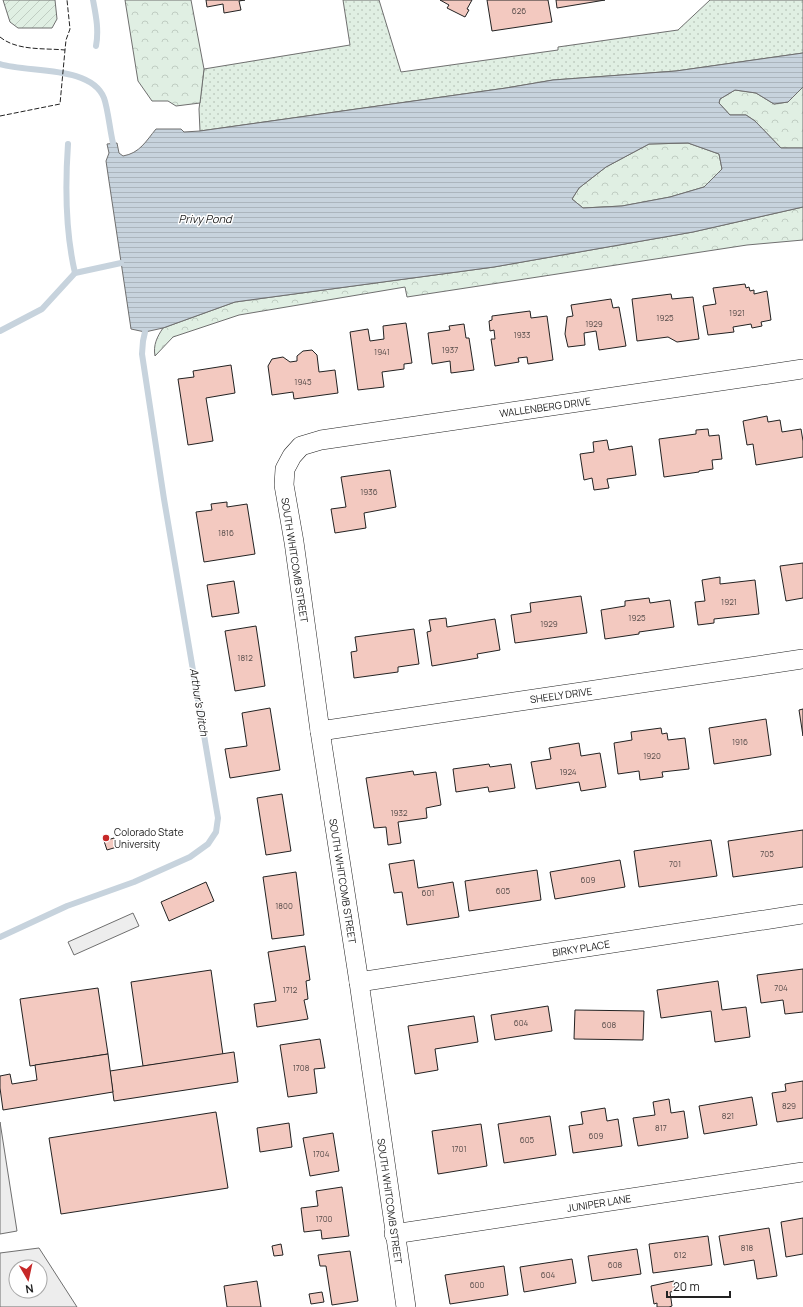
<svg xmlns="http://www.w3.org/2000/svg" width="803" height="1307" font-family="Manrope,sans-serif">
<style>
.grass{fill:url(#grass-dots);stroke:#6f6f6f}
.forest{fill:url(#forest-crowns);stroke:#6f6f6f}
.garden{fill:url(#garden-furrows);stroke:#6f6f6f}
.parking{fill:#ededed;stroke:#6f6f6f;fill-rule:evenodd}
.water{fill:url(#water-rules);stroke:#6f6f6f;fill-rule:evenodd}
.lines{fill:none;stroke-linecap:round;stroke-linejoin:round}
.stream{stroke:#c7d3dd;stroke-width:6}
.building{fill:#f3c9c0;stroke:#222}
.street-casing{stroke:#222;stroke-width:20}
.street{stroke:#fff;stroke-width:19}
.fence{stroke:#222;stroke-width:1;stroke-dasharray:5 2;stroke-linecap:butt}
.poi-dot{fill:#c62828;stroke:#fff;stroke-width:1.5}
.labels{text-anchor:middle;stroke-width:3;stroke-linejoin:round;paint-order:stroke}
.number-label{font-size:8px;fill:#564c4a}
.street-label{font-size:10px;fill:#222;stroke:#fff}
.poi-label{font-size:10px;fill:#222;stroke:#fff;text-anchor:start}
.water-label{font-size:11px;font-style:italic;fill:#222;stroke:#fff}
</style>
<defs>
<pattern id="grass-dots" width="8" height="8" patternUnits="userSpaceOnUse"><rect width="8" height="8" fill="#e0efe3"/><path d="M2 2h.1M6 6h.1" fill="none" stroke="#c0cdc2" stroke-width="1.8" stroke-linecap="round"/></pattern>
<pattern id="forest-crowns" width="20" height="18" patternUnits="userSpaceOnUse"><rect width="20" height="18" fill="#e0efe3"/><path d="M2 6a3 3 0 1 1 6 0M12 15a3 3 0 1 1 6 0" fill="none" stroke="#c0cdc2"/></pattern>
<pattern id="garden-furrows" width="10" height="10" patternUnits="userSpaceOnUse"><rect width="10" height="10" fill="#e0efe3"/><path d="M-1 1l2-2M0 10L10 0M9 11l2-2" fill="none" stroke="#c0cdc2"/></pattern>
<pattern id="water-rules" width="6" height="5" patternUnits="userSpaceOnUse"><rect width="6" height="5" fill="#c7d3dd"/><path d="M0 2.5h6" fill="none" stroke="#abb5bd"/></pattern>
</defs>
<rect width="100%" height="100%" fill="#fff"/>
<polygon class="grass" points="343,0 379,0 401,72 558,50 558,47 678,30 710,0 803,0 803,53 676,71 553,80 506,88 200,131 199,109 204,69 350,45"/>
<g class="forest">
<polygon points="125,0 191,0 204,69 200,103 176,106 168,101 152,101 138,81"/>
<polygon points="803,87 803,148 781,148 755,121 746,115 730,115 719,103 720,99 735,90 756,93 774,104 788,102"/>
<polygon points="688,143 719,154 722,169 704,187 670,197 622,206 583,208 572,199 579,188 606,167 649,144"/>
<path d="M 803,207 L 803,240 L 747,245 L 407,297 L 405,287 L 239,315 L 173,337 L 155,356 C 153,345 157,337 163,328 L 235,302 L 494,267 L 693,232 Z"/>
</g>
<polygon class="garden" points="3,0 55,0 57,19 52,28 18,28 10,22"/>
<g class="parking">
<polygon points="133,913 139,926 74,955 68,942"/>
<polygon points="0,1122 17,1231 0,1234"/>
<path d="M 39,1248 L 77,1307 L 0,1307 L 0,1253 ZM 16,1267 L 40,1267 L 40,1291 L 16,1291 Z"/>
</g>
<path class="water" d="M 803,53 L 803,87 L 788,102 L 774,104 L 756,93 L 735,90 L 720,99 L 719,103 L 730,115 L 746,115 L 755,121 L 781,148 L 803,148 L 803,207 L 693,232 L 494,267 L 235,302 L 163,328 L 145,332 L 131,329 L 106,161 L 109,153 L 107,144 L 117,143 L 119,153 L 123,156 C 140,153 146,141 156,129 L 181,129 L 184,132 L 200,131 L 506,88 L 553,80 L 676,71 ZM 688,143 L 719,154 L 722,169 L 704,187 L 670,197 L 622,206 L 583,208 L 572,199 L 579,188 L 606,167 L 649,144 Z"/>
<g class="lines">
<g class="stream">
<path d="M 93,0 C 96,16 99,30 96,46"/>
<path d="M 0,64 C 28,73 91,65 104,98 C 108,109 110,131 113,143"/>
<path d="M 68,144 C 65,187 65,230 75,273"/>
<polyline points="0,331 42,309 75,273 121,263"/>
<polyline points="0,937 67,906 134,882 190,857 208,844 216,832 218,818 164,499 142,354 143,341 145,332"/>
</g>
</g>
<g class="building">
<polygon points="206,0 245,0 239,1 241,10 224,13 223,4 207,7"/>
<polygon points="440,0 472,0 467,9 469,10 465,17 447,8 449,5"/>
<polygon points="487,0 548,0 552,22 492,31"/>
<polygon points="556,0 605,0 557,8"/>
<polygon points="745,284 746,288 749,287 750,291 754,290 754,294 767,291 771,320 761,322 762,326 752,328 751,324 733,327 734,332 708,335 703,306 716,304 713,288"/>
<polygon points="671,294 672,299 693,297 699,339 677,342 668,337 637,341 632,299"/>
<polygon points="611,299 613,308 619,307 626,346 599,350 596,331 584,333 585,345 568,347 565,334 567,317 573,316 571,305"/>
<polygon points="530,311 531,318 547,316 553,360 528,364 527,357 518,358 519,362 495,366 491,339 495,339 494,330 490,331 489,321 492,320 492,316"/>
<polygon points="406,323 412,363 404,364 404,369 382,372 384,387 358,390 350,332 368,329 370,341 384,339 383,326"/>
<polygon points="464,324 466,338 469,338 474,370 451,373 450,361 432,364 428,333 450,330 449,326"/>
<polygon points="312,350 317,355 319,372 335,370 338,393 294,399 293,392 272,395 268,366 272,359 283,357 290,362 297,361 297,356 303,351"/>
<polygon points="231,365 235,393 206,398 213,441 188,445 178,379 194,377 193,371"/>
<polygon points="767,416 768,422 780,420 782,432 801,429 803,441 803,457 756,465 753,444 747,445 743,421"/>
<polygon points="708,429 709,436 719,435 722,459 712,460 713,469 699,471 699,472 664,477 659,439 696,434 696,430"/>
<polygon points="607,440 609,450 632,446 636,475 607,479 609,488 594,490 592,478 584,480 580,454 594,452 593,442"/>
<polygon points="390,470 396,507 364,513 366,528 335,533 331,509 346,507 341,477"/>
<polygon points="227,502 227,507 247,504 255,554 204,562 196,512 212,510 211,504"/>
<polygon points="803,563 803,598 786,601 780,566"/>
<polygon points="720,577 720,584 755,580 759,614 714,619 714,623 698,625 695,602 705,601 702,580"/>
<polygon points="234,581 239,613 212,617 207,585"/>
<polygon points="581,596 587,633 515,643 511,615 531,612 530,603"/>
<polygon points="649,598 650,603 670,600 674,627 639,632 639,634 605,639 601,610 625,606 625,601"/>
<polygon points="446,618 447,627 495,619 500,650 477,654 478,658 432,666 427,632 431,631 429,620"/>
<polygon points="256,626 265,686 235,691 225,631"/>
<polygon points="414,629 419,664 398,667 398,672 354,678 351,652 357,651 355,637"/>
<polygon points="270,708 280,770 230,778 225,749 247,746 242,713"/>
<polygon points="803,709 803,736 799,710"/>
<polygon points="766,719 771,755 714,764 709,728"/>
<polygon points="661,728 662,734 667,733 668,740 685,738 689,769 662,772 663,777 640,780 639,771 618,774 614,743 632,740 631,732"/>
<polygon points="579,743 581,756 600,753 606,787 581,791 579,782 536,789 531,762 551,759 549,748"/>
<polygon points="489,764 490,767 511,764 515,788 489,792 488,787 456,792 453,769"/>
<polygon points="413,771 414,775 436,772 441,805 426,808 427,818 398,822 401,843 388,845 386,827 374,828 366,778"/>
<polygon points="282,794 291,851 266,855 257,798"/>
<polygon points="803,830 803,867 733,877 728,841"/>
<polygon points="114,838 117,847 107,850 104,841"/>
<polygon points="711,840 717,876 639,887 634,851"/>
<polygon points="414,860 418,888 453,882 459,917 407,925 402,892 394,893 389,864"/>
<polygon points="620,860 625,887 555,899 550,872"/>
<polygon points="537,870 541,900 469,911 465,881"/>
<polygon points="296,872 304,935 272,939 263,877"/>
<polygon points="206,882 214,901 169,921 161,902"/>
<polygon points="305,946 310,980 306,981 308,999 304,1000 308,1019 257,1027 254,1004 276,1001 268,952"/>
<polygon points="803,969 803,1012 785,1014 783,1000 761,1003 757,975"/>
<polygon points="211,970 223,1055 143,1066 131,982"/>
<polygon points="718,981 722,1010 746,1007 750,1037 715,1042 711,1011 661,1018 657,990"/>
<polygon points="98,988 108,1054 30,1066 20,999"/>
<polygon points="548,1006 552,1031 495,1040 491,1015"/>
<polygon points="575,1010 644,1011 643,1040 574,1039"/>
<polygon points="474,1016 478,1042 435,1049 438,1070 415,1074 408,1026"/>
<polygon points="320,1039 325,1068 314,1069 317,1093 288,1097 280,1045"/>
<polygon points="234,1052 238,1082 114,1101 110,1071"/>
<polygon points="108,1054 113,1092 3,1110 0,1088 0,1076 10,1074 12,1084 37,1080 35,1065"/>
<polygon points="803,1081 803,1118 777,1122 772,1093 786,1091 785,1084"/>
<polygon points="752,1097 757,1125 704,1134 699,1106"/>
<polygon points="669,1099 671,1113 684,1111 688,1138 638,1146 633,1118 655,1115 653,1102"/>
<polygon points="605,1108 607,1121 618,1119 622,1146 573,1153 569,1126 583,1124 581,1112"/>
<polygon points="216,1112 228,1188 61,1214 49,1138"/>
<polygon points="550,1116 556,1155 504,1163 498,1124"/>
<polygon points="289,1123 292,1147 260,1152 257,1128"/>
<polygon points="481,1124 487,1166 438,1174 432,1131"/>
<polygon points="333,1133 339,1171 310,1176 303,1138"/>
<polygon points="342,1187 349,1236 322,1239 321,1230 304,1232 301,1208 318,1206 316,1191"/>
<polygon points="803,1218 803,1254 786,1257 781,1222"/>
<polygon points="769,1228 777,1276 757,1279 754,1260 724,1265 719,1236"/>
<polygon points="708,1236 712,1265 653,1273 649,1244"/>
<polygon points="281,1244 283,1255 274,1256 272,1246"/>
<polygon points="637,1249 641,1274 592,1281 588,1256"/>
<polygon points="350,1251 358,1301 332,1305 326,1266 320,1266 318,1255"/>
<polygon points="572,1259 576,1283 524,1292 520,1267"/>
<polygon points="504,1266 508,1295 450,1304 445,1275"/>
<polygon points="257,1281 261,1307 227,1307 224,1286"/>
<polygon points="674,1281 675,1289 676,1289 676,1291 670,1292 672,1306 669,1307 657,1307 657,1303 654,1304 651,1286"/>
<polygon points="322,1292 324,1302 311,1304 309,1294"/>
</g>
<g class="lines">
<defs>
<g id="street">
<polyline points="320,731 803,659"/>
<polyline points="359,982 803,914"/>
<polyline points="394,1234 803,1172"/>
<polyline points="406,1307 359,982 320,731 294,542 284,485 285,469 292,456 301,446 321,440 803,369"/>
</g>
</defs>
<use href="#street" class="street-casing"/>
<use href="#street" class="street"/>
<g class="fence">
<path d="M 0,37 C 17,51 44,48 65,50"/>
<polyline points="0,116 60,104 65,50 66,40 70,29 67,0"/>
</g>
</g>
<circle class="poi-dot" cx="106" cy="838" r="4"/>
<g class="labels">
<g class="number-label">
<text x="519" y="14">626</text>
<text x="737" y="316">1921</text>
<text x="665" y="321">1925</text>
<text x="594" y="327">1929</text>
<text x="522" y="338">1933</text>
<text x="450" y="353">1937</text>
<text x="382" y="355">1941</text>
<text x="303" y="385">1945</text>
<text x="369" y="495">1936</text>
<text x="226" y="536">1816</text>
<text x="729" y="605">1921</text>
<text x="637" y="621">1925</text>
<text x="549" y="627">1929</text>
<text x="245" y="661">1812</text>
<text x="740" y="745">1916</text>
<text x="652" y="759">1920</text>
<text x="568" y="775">1924</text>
<text x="399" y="816">1932</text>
<text x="767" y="857">705</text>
<text x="675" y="867">701</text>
<text x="588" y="883">609</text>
<text x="503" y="894">605</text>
<text x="428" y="896">601</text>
<text x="284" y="909">1800</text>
<text x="781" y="991">704</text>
<text x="290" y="993">1712</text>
<text x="521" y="1026">604</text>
<text x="609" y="1028">608</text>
<text x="301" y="1071">1708</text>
<text x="789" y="1109">829</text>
<text x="728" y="1119">821</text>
<text x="661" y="1131">817</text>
<text x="596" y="1139">609</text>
<text x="527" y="1143">605</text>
<text x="459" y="1152">1701</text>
<text x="321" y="1157">1704</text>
<text x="324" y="1222">1700</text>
<text x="747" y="1251">818</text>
<text x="680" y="1258">612</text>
<text x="615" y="1268">608</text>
<text x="548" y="1278">604</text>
<text x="477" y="1288">600</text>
</g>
<g class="street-label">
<text transform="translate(545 407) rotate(-8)" y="4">WALLENBERG DRIVE</text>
<text transform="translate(295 560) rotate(81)" y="4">SOUTH WHITCOMB STREET</text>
<text transform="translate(561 695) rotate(-8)" y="4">SHEELY DRIVE</text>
<text transform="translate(343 881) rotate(81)" y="4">SOUTH WHITCOMB STREET</text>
<text transform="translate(581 948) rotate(-9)" y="4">BIRKY PLACE</text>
<text transform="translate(390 1201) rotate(82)" y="4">SOUTH WHITCOMB STREET</text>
<text transform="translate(599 1203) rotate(-9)" y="4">JUNIPER LANE</text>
</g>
<g class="poi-label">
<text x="114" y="836">Colorado State<tspan x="114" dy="12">University</tspan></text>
</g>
<g class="water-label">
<text x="205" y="223">Privy Pond</text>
<text transform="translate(199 702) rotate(81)" y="4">Arthur's Ditch</text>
</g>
</g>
<g transform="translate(28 1279) rotate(171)"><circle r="19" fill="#ffffff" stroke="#a7a7a7"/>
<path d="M0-3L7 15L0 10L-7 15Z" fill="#c62828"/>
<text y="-6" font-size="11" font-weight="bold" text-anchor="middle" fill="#222222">N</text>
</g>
<path d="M667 1291v6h63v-6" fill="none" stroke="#222222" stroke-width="2"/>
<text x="673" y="1291" font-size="12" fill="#222222" stroke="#ffffff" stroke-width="3" paint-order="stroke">20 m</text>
</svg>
